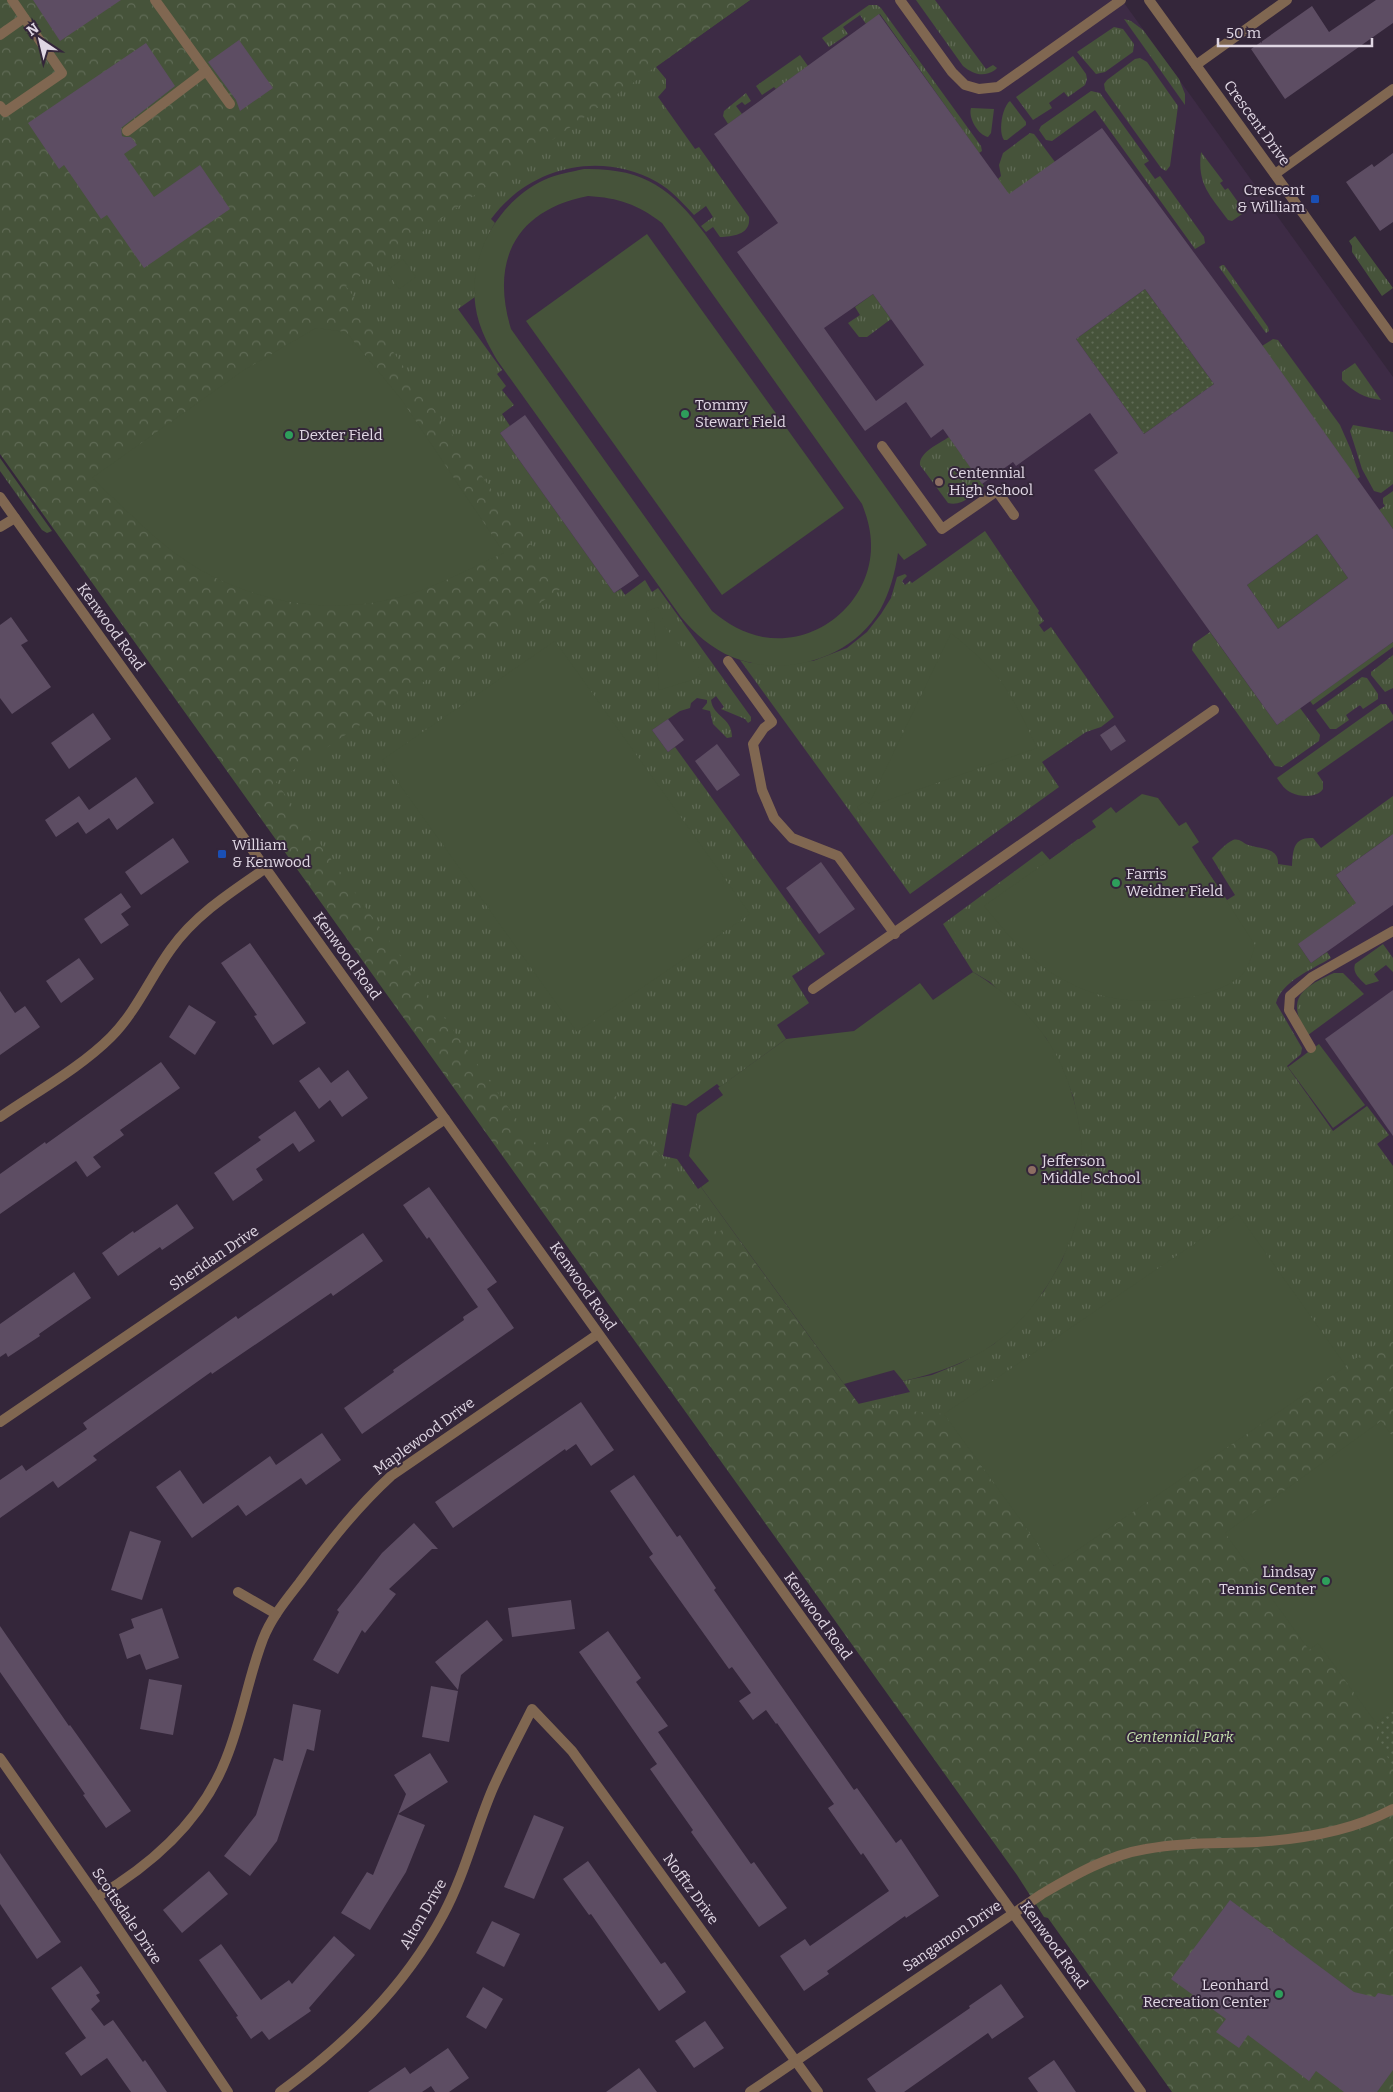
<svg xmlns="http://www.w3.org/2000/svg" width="1393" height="2092" font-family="Bitter,serif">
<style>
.built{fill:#3d2b45}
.grass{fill:url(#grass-tufts)}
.forest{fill:url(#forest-crowns)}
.garden{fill:url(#garden-dots)}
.pitch{fill:#46533a;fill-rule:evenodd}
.building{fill:#5d4d63;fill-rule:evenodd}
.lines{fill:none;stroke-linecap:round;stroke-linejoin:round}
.service{stroke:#806751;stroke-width:10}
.minor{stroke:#806751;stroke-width:10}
.tertiary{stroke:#806751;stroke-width:10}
.transit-dot{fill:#1a4fb4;stroke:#34263a;stroke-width:2}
.leisure-dot{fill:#2e9e5b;stroke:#34263a;stroke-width:2}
.education-dot{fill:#8d6e63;stroke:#34263a;stroke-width:2}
.labels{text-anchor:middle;stroke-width:4;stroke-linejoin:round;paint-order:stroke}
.street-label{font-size:15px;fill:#e0d7e4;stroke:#34263a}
.poi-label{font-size:15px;fill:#e0d7e4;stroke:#34263a;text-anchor:start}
.park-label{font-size:15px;font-style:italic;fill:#c5e0ad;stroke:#34263a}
</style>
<defs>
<pattern id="grass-tufts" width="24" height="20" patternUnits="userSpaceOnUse" patternTransform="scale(1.25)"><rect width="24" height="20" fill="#46533a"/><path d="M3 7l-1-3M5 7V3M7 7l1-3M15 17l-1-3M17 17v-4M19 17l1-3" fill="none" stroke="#606b56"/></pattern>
<pattern id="forest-crowns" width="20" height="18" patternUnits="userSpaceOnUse" patternTransform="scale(1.25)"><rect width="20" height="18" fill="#46533a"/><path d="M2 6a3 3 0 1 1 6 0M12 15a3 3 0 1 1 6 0" fill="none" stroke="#606b56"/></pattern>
<pattern id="garden-dots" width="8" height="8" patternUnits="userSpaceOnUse" patternTransform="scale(1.25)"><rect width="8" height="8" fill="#46533a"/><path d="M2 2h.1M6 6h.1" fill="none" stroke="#606b56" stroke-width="1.8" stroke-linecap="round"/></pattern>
</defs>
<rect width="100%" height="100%" fill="#34263a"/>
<polygon class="built" points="750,0 1122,0 1393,377 1393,1333 861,1407 728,1226 718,1233 629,1114 346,286"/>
<g class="grass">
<path d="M 619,0 L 750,0 L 656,67 L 666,79 L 666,88 L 658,97 L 695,149 L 699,147 L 749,217 C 751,235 733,236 720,237 L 713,227 L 706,232 L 701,226 L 713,217 L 706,206 L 694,215 C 683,203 671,190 657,182 C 600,150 529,167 491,219 L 495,223 C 481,247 475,269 475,297 L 458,309 L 502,370 L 497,374 L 506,386 L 502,390 L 514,405 L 502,414 L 510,426 L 500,433 L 614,593 L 621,589 L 625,595 L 645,580 L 652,592 L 658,588 L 751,717 L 751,721 L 748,723 L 745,719 L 721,709 L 724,707 L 716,696 L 711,700 C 713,717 732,717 732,737 L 727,738 L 713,724 L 710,711 L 702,709 L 707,703 L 707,700 L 697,698 L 691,703 L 690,708 L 680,711 L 652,730 L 668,752 L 675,747 L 825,954 L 792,976 L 809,1003 L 777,1025 L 786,1039 L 720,1087 L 717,1084 L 686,1106 L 672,1103 L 663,1156 L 677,1159 L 698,1189 L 701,1187 L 858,1404 L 910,1392 L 903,1381 L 932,1375 L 961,1363 L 994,1344 L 1021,1319 L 1044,1291 L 1062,1260 L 1075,1226 L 1082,1162 L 1079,1127 L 1073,1096 L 1062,1068 L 1046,1038 L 990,982 L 973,972 L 943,924 L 1042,851 L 1050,860 L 1078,839 L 1204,866 L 1227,900 L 1235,895 L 1212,858 C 1218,852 1226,843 1233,840 C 1239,838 1243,843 1248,845 C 1260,849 1279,847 1278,864 L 1292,866 C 1293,850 1293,837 1313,838 L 1321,848 L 1393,796 L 1393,839 L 1390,836 L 1336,875 L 1349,894 L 1369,881 L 1393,877 L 1355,904 L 1367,921 L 1298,944 L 1311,963 L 1327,952 L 1331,958 C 1313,969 1282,981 1276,1003 L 1302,1048 L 1301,1054 L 1287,1066 L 1333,1131 L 1367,1106 L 1389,1135 L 1377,1144 L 1393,1166 L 1393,1344 L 1346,1366 L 1053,1566 L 1065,1847 L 165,681 L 0,222 Z"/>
<path d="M 916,0 L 935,0 L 986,69 L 993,65 L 997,68 L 995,70 C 983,78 973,74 963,66 Z"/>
<polygon points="869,5 877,5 881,8 981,146 982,151 979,153 880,14 866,24 860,15 843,27 848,34 829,47 822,38"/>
<polygon points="1124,19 1131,21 1143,30 1179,79 1185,94 1185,105"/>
<polygon points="1114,27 1123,29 1134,44 1133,52 1105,72 1096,74 1077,52"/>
<polygon points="800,55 808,66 776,89 774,87 762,95 756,86"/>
<polygon points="1073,56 1086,74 1087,79 1085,85 1068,97 1064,92 1049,103 1052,108 1033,120 1016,97"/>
<polygon points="1140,58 1147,62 1178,106 1170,166 1166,171 1161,168 1105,90 1104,84 1107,80 1135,59"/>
<polygon points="1091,91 1100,93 1149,161 1144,164 1155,179 1160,176 1204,237 1205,243 1195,249 1095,110 1052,141 1046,140 1039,130 1041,126"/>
<polygon points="746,93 751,101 745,105 742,102 736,106 742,114 728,124 723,116 724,111"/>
<path d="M 1010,101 L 1026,122 L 1026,125 L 1007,140 L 1004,140 C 998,132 1002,107 1010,101 Z"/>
<path d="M 971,108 L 994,109 L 991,133 L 988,137 C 978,135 968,118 971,108 Z"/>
<polygon points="1030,133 1034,134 1055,162 1007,197 998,183 1000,181 998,179 1001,176 999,165 1003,153"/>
<path d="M 1201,152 L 1223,181 L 1220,183 L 1225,190 L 1228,188 L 1245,212 L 1232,221 L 1228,220 C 1210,195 1197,185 1201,152 Z"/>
<polygon points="1355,236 1393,288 1382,296 1352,252 1352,246 1349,241"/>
<polygon points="1222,265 1224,265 1268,327 1269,331 1266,333 1219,267"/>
<polygon points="873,294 891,319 867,337 859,337 848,323 860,315 855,307"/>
<polygon points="1273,339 1278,340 1340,425 1351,450 1360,477 1357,479 1262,346"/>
<path d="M 1355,363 L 1381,400 C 1364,398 1354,392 1342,380 L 1342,372 Z"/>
<polygon points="1353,425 1393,432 1393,484 1381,493 1374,491 1362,469 1350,431"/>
<path d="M 949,437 L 984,486 C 973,494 962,507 948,503 L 920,465 C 919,452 939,444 949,437 Z"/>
<polygon points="0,458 52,531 47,533 42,530 0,471"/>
<polygon points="1393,491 1393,529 1379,510 1385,506 1383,503 1383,498"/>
<polygon points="985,531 1039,611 1038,613 1044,621 1039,625 1044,632 1051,627 1114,717 1101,727 1086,732 1042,762 1059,787 910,894 740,660 751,663 813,661 847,648 867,632 881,614 891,598 897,577 905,574 907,576 902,581 905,585 910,581 912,583"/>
<polygon points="1317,534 1348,578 1278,629 1247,585"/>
<polygon points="1210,632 1277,725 1300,708 1320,735 1319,741 1282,767 1275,766 1192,650 1193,644"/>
<polygon points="1393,642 1393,647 1313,705 1310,701"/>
<polygon points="1393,655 1393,688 1385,692 1371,675 1371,672"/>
<polygon points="1362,677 1367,678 1378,694 1378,699 1363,709 1360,705 1346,715 1349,720 1336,729 1330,729 1316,710"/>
<path d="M 1381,704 L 1386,704 L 1393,715 L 1393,720 L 1317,773 L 1323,782 L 1323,789 C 1317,798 1301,797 1292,793 C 1285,790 1281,784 1277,778 Z"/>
<path d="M 1383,944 L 1393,958 L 1393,972 L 1386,965 L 1374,974 L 1379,981 L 1366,985 C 1360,979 1352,973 1355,964 Z"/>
<path d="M 1334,973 L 1343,973 L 1364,994 L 1308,1035 C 1285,1000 1300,988 1334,973 Z"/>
</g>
<polygon class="forest" points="0,0 750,0 346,286 562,588 276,782 538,1149 616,1096 717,1233 728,1226 861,1407 944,1414 1053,1566 1393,1333 1393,2092 1172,2092 1048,1918 1044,1917 1017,1875 0,454"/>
<g class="garden">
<polygon points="1145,289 1214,384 1144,434 1076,339"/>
<polygon points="1393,1711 1393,1766 1380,1745 1376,1723"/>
</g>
<g class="pitch">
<path d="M 584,169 C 644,168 671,188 705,234 L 927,545 L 904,560 L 898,553 C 895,573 890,592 880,610 C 851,660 783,678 732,657 C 711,648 695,634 681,617 L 497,360 C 490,348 483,335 479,322 C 462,267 493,204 544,180 C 556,174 571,172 584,169 ZM 588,196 C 619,198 637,204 662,223 L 862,504 C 867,517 871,530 871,545 C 872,601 818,647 763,637 C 743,633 728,624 712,611 L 511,329 C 490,260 516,210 588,196 Z"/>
<polygon points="647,234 844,508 722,595 526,321"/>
<polygon points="403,259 416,277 399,289 386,271"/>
<path d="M 316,328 L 346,332 L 401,399 L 504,553 C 473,567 442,584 410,594 C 328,620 234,601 167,547 C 141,526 117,501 92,478 L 244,370 Z"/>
<polygon points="658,607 663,619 660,621 703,673 692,680 659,690 654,622 651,623 646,611"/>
<path d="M 951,633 C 970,649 990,665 1004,686 C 1017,705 1027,726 1037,748 L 871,806 L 873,810 L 864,816 L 857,807 L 866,801 L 869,804 Z"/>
<polygon points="555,641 750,914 577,1032 382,760"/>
<path d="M 1142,794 L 1158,798 L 1179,826 L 1186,822 L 1199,842 L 1192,847 L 1255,945 C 1252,955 1249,968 1241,976 C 1211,1002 1137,1006 1100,995 C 1088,992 1073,985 1062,979 C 1029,961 1007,934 984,906 L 1096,827 L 1092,821 L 1111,807 L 1116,813 Z"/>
<path d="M 973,972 C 1001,989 1027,1011 1046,1038 C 1075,1080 1086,1139 1082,1190 C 1079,1245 1038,1312 994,1344 C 967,1363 935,1374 903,1381 L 894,1370 L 844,1384 L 701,1187 L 709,1181 L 689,1156 L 697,1114 L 723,1095 L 718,1088 L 786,1039 L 854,1031 L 920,983 L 933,1000 Z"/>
<polygon points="1319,1044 1365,1105 1333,1128 1288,1067"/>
<polygon points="1238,1214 1346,1366 1054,1566 944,1414"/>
<polygon points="1381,1421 1393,1437 1393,1711 1376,1723 1318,1643 1309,1650 1225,1533"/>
</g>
<g class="building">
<polygon points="33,0 121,0 60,41"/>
<polygon points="1376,0 1393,0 1393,23 1285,99 1251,49 1312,6 1329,32"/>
<path d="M 879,14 L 1009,194 L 1102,128 L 1260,342 L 1393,529 L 1393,642 L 1277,725 L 1094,470 L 1118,453 L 1090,413 L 1016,466 L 1013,462 L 982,484 L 943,429 L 931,438 L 906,402 L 865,431 L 737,252 L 778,223 L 714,134 ZM 1145,289 L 1214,384 L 1144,434 L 1076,339 ZM 873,294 L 924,365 L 876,401 L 824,328 ZM 1317,534 L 1348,578 L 1278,629 L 1247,585 Z"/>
<polygon points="239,40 273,88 240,111 236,100 208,62"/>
<polygon points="146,43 175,86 121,128 122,136 125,137 131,137 137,145 124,154 154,197 200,165 230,209 144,268 107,215 101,219 64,165 59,169 28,123"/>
<polygon points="1393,153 1393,222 1380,231 1346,182 1372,164 1374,167"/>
<polygon points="525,415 639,576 614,593 500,433"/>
<polygon points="11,617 28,641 21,645 51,687 12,714 0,698 0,625"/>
<polygon points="93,713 111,739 69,769 51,743"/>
<polygon points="668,719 684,740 668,752 652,730"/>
<polygon points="1115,725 1126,741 1111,751 1100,735"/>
<polygon points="717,744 740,775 717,791 695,761"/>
<polygon points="136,777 154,803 117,830 109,818 86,834 78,822 56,837 45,820 79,796 89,810"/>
<polygon points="1393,834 1393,905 1311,963 1298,944 1356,903 1336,875"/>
<polygon points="173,838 189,862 141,895 125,872"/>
<polygon points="821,862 855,909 819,934 786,888"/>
<polygon points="121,893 131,907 121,914 129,925 101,944 84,919"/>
<polygon points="250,943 306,1023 273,1045 254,1016 257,1015 221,963"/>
<polygon points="79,958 94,979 61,1003 46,981"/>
<polygon points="1393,990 1393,1136 1325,1039"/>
<polygon points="0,991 15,1013 25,1006 40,1027 0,1055"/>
<polygon points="189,1005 216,1022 195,1055 169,1037"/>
<polygon points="161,1062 180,1088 120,1130 124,1135 93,1157 101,1167 87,1177 76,1161 0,1214 0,1174 45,1142 46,1144"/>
<polygon points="319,1067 331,1083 348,1070 368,1098 342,1117 330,1100 319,1109 299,1081"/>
<polygon points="295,1111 315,1141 299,1152 293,1143 256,1169 263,1180 233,1201 214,1173 261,1140 258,1137"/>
<polygon points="429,1187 497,1282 487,1289 514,1328 362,1434 344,1408 394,1372 393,1370 464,1320 463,1317 478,1307 429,1237 427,1239 403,1205"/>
<polygon points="177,1204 194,1228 162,1250 160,1247 118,1276 102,1253 133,1231 134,1233"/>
<polygon points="363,1233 383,1261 333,1296 331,1293 212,1374 211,1372 93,1456 97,1460 58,1488 53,1481 0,1518 0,1480 22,1465 26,1471 87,1429 83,1423 236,1316 238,1319"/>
<polygon points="74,1272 91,1298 39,1334 40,1336 8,1357 6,1353 0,1357 0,1324"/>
<polygon points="581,1402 614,1450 591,1466 576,1444 566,1451 565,1449 453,1528 435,1502"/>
<polygon points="322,1433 341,1460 306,1485 301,1478 246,1516 238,1505 192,1538 156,1487 180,1470 203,1504 270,1456 276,1465"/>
<polygon points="634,1475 677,1537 680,1535 716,1588 714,1590 854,1790 857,1788 896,1843 901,1839 939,1896 906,1918 905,1916 827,1971 829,1974 804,1991 780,1956 805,1939 810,1946 889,1891 863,1853 861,1855 828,1808 834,1804 777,1723 776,1724 766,1710 753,1720 739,1701 751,1693 732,1667 729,1669 649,1557 653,1554 610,1491"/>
<polygon points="414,1523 438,1549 432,1549 389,1589 396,1594 365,1633 362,1630 338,1674 313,1660 339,1612 337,1610 382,1553"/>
<polygon points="130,1531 161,1541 142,1600 111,1590"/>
<polygon points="571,1600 575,1629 512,1637 508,1608"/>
<polygon points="162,1608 179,1658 146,1670 140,1654 127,1659 119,1634 134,1628 131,1619"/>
<polygon points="487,1620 503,1640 461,1675 458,1690 435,1662"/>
<polygon points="0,1626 69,1726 70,1725 131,1811 106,1828 83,1795 85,1794 0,1672"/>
<polygon points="608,1631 641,1678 636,1682 668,1726 658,1732 751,1864 754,1862 787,1908 759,1927 691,1832 693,1830 650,1769 657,1764 579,1652"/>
<polygon points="149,1679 182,1685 173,1735 140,1729"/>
<polygon points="431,1686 458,1691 449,1742 422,1737"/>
<polygon points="293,1704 321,1710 314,1751 307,1749 277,1841 250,1876 224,1856 256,1815 274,1758 283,1761"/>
<polygon points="430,1753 448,1782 398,1814 406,1794 394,1775"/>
<polygon points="398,1814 425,1825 406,1872 370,1930 341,1913 367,1872 373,1875"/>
<polygon points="534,1815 564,1827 534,1899 504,1887"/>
<polygon points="0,1853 61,1942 37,1959 0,1904"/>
<polygon points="588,1861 661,1964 665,1962 686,1992 659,2011 591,1914 589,1915 563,1879"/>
<polygon points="209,1871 228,1894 182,1933 163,1910"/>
<polygon points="1230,1900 1354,1992 1375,1997 1378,1993 1393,1996 1393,2070 1377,2092 1344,2092 1316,2071 1309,2081 1248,2035 1239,2048 1216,2032 1226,2019 1171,1979"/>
<polygon points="492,1921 520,1934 504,1967 476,1953"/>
<polygon points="334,1936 355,1955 309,2008 311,2011 269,2040 262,2031 251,2039 236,2017 238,2016 199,1960 221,1944 261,2000 289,1980 292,1984"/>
<polygon points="81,1966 100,1993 96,1995 100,2001 91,2009 104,2026 113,2020 143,2062 145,2060 167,2092 131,2092 107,2058 81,2076 65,2053 86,2038 51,1988"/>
<polygon points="1001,1984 1024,2017 992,2039 988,2033 904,2092 876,2092 867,2079 970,2008 969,2006"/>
<polygon points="483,1987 503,1999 486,2029 466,2017"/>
<polygon points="705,2021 724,2048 694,2068 675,2041"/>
<polygon points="448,2048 469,2078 449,2092 435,2092 431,2086 422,2092 368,2092 405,2067 410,2074"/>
<polygon points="1054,2060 1076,2092 1038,2092 1028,2078"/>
<polygon points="639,2068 657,2092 606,2092"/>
</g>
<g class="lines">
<g class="service">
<polyline points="155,0 230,104"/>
<polyline points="900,0 952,72 965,85 979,89 998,87 1121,0"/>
<polyline points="0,35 24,18"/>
<polyline points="1196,65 1287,0"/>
<polyline points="0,106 5,112 62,73 12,0"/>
<polyline points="127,131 206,71"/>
<polyline points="882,446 942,529 997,491 1014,515"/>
<polyline points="728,661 772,722 764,728 753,744 762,790 774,818 792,838 838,856 895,934"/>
<polyline points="813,989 1214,710"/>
<polyline points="1311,1048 1289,1010 1290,996 1312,977 1393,931"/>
</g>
<g class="minor">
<polyline points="1149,0 1393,338"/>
<polyline points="1275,174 1393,89"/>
<polyline points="0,527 15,518"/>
<path d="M 0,1117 C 36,1092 80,1068 111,1037 C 136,1012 150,978 171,949 C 195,915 231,892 266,868"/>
<polyline points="0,1422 445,1119"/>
<polyline points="238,1592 276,1614"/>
<polyline points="0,1758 97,1897 228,2092"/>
<path d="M 97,1897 C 153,1864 202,1821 226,1759 C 242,1720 248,1678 263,1639 C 271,1618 286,1600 300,1582 C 328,1544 356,1508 391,1476 L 598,1334"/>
<path d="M 280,2092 C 346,2044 404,1988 443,1915 C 465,1874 475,1830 493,1788 C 505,1761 519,1735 532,1709 L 572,1751 L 818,2092"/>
<path d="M 750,2092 L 1042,1894 C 1074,1875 1109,1855 1146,1849 C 1183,1842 1220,1844 1257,1842 C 1303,1839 1352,1831 1393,1809"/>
</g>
<polyline class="tertiary" points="0,497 1141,2092"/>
</g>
<g class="transit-dot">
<rect x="1310" y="194" width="10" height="10" rx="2.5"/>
<rect x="217" y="849" width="10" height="10" rx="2.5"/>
</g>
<g class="leisure-dot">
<circle cx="685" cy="414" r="5"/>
<circle cx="289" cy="435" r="5"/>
<circle cx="1116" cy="883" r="5"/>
<circle cx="1326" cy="1581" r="5"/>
<circle cx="1279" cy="1994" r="5"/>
</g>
<g class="education-dot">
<circle cx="939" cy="482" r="5"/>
<circle cx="1032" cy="1170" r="5"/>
</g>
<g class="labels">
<g class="street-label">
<text transform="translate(1257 123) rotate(54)" y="5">Crescent Drive</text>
<text transform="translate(111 627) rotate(54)" y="5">Kenwood Road</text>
<text transform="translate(347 956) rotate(54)" y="5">Kenwood Road</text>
<text transform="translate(214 1258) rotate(-34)" y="5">Sheridan Drive</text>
<text transform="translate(583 1286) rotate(55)" y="5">Kenwood Road</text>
<text transform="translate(424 1436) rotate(-36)" y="5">Maplewood Drive</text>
<text transform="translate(818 1616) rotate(54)" y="5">Kenwood Road</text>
<text transform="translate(691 1889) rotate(54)" y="5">Nofftz Drive</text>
<text transform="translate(423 1914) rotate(-60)" y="5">Alton Drive</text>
<text transform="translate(127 1916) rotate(56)" y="5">Scottsdale Drive</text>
<text transform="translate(952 1936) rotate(-34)" y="5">Sangamon Drive</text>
<text transform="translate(1054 1945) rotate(54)" y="5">Kenwood Road</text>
</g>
<g class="poi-label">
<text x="1305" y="195" text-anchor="end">Crescent<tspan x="1305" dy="17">&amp; William</tspan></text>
<text x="695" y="410">Tommy<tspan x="695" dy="17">Stewart Field</tspan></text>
<text x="299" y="440">Dexter Field</text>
<text x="949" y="478">Centennial<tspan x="949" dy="17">High School</tspan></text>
<text x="232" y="850">William<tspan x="232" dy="17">&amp; Kenwood</tspan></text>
<text x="1126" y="879">Farris<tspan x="1126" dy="17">Weidner Field</tspan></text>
<text x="1042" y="1166">Jefferson<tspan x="1042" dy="17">Middle School</tspan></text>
<text x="1316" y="1577" text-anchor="end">Lindsay<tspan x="1316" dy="17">Tennis Center</tspan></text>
<text x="1269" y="1990" text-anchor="end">Leonhard<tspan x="1269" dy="17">Recreation Center</tspan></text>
</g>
<g class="park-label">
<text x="1180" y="1742">Centennial Park</text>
</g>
</g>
<g transform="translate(40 40) rotate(325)" stroke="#34263a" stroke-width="4" paint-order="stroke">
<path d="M0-4L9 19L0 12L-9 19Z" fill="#e0d7e4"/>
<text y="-8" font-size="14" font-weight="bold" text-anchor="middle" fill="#e0d7e4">N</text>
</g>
<path d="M1218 38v8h154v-8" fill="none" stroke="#e0d7e4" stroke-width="2.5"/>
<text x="1226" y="38" font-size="15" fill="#e0d7e4" stroke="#34263a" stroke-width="4" paint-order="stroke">50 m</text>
</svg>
